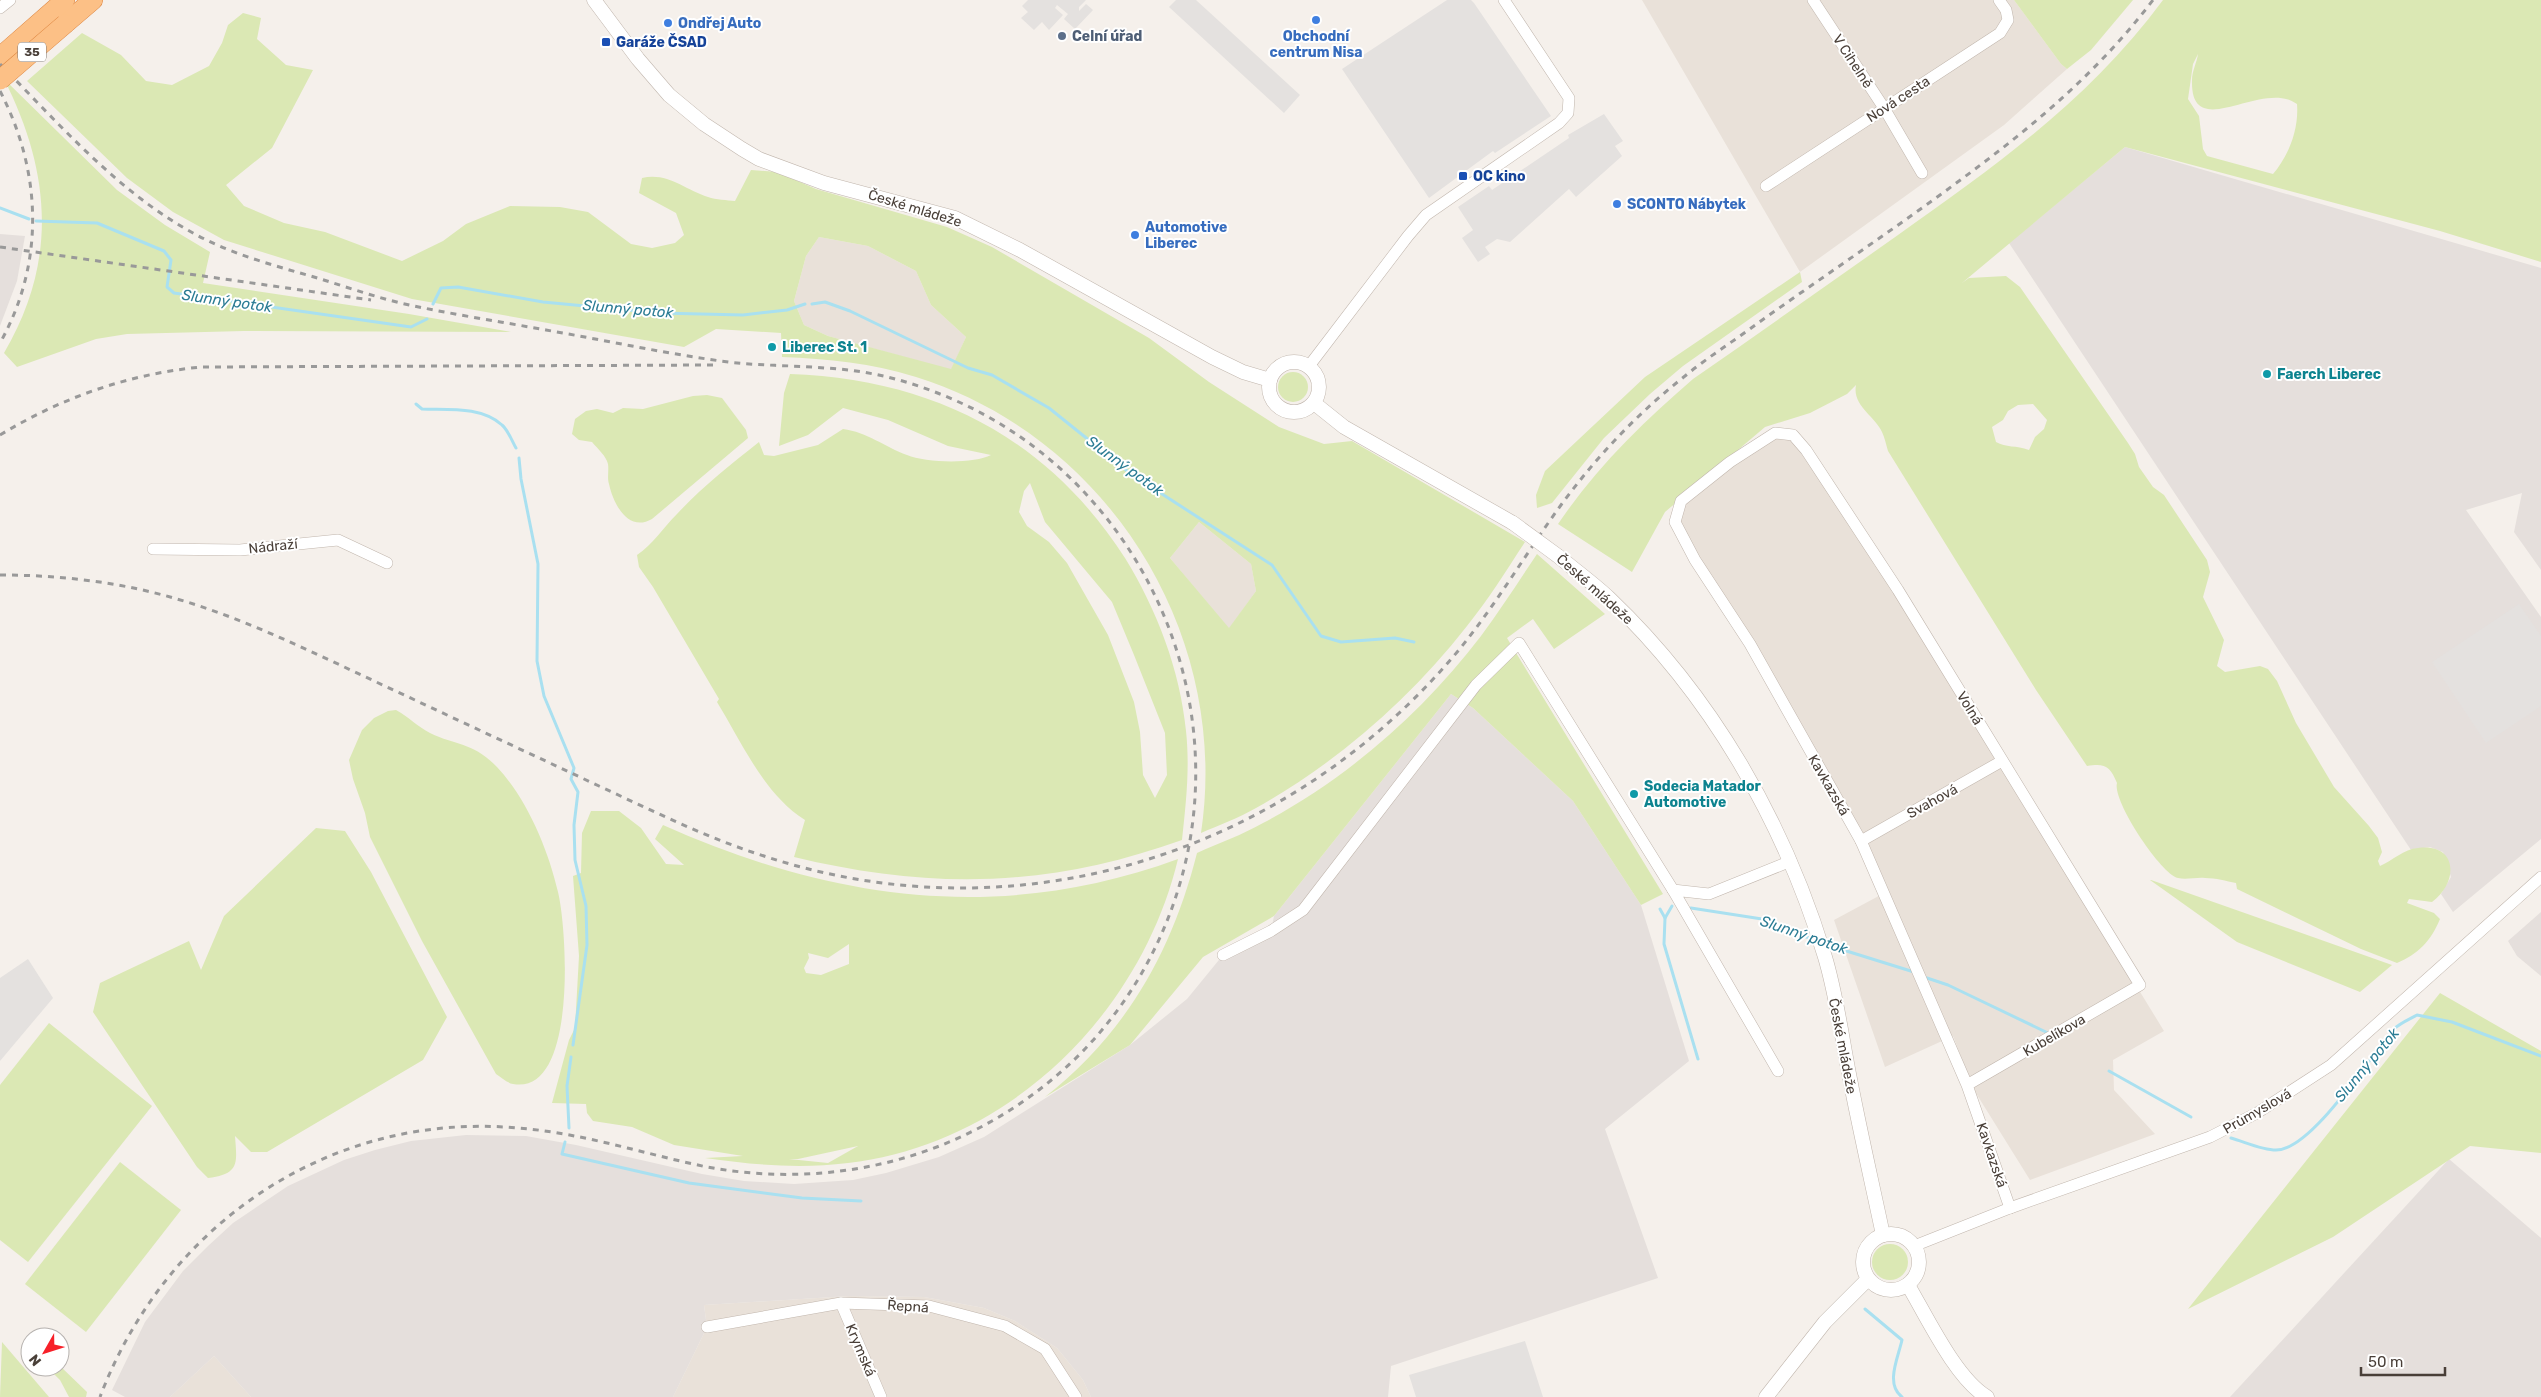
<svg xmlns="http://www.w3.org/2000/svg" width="2541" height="1397" font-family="Rubik,sans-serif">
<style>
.residential{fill:#e9e1d9}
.industrial{fill:#e5dfdc}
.green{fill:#dbe8b4;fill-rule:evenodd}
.parking{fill:#e4e1df}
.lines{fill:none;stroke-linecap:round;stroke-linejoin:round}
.stream{stroke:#a9e0f0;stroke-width:3}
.minor-casing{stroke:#c1b6ad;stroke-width:12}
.tertiary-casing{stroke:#c1b6ad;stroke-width:15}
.trunk-casing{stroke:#dc833e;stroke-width:20}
.minor{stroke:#fff;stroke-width:11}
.tertiary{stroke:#fff;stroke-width:14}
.trunk{stroke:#fcc086;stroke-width:19}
.rail{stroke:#999;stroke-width:3;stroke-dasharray:6 6;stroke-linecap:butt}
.tertiary-bridge-casing{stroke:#c1b6ad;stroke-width:15;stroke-linecap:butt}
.trunk-bridge-casing{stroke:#dc833e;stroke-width:20;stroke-linecap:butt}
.tertiary-bridge{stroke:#fff;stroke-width:14}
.trunk-bridge{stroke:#fcc086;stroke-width:19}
.shop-dot{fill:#3f7fe0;stroke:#fff;stroke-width:2}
.service-dot{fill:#5c6f8a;stroke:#fff;stroke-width:2}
.transit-dot{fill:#1a4fb4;stroke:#fff;stroke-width:2}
.culture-dot{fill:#0f9aa8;stroke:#fff;stroke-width:2}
.labels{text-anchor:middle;stroke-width:4;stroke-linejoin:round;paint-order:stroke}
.shield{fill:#fff;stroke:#807974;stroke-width:1}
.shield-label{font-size:12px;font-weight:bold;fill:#493f38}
.shop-label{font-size:14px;font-weight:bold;fill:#366cbe;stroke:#fff;text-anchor:start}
.service-label{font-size:14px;font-weight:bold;fill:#4e5e75;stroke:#fff;text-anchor:start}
.transit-label{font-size:14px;font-weight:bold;fill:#164399;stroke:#fff;text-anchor:start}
.street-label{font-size:14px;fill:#493f38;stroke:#fff}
.culture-label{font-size:14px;font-weight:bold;fill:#0d838f;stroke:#fff;text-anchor:start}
.water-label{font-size:15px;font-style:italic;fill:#2b7c94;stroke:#fff}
</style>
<rect width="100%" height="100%" fill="#f5f0eb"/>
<g class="residential">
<polygon points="1642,0 2014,0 2061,64 2067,69 2004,125 1800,272"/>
<polygon points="819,237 868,246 916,271 931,305 966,337 951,370 828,336 804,325 794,301 806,256"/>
<polygon points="1776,438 1793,439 1895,592 2164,1031 2113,1060 2114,1090 2155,1134 2030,1180 1974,1090 1953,1036 1885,1067 1834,920 1888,891 1679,522 1684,504 1733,466"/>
<polygon points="1199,522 1251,564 1256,591 1229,629 1170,558"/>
<polygon points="849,1296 924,1297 984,1308 1015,1321 1057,1348 1083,1380 1091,1397 673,1397 707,1327 704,1305"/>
<polygon points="214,1356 251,1397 170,1397"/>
</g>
<g class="industrial">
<polygon points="2125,147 2541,268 2541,570 2514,532 2522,493 2466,510 2541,617 2541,839 2453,912 2441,894 2451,877 2443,852 2430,847 2411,850 2009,243"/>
<polygon points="0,234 25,236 17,281 0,326"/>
<polygon points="1451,694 1473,708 1573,801 1641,905 1689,1061 1605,1129 1658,1278 1391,1366 1388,1397 1091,1397 1083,1380 1057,1348 1015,1321 984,1308 924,1297 849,1296 704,1305 707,1327 673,1397 251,1397 214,1356 170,1397 125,1397 112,1390 145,1322 183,1271 208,1246 233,1223 288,1186 344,1160 375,1150 411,1141 466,1135 526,1136 576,1145 702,1174 744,1181 794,1184 853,1180 886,1173 939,1157 984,1137 1130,1045 1187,999 1223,955 1271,931 1274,916"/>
<polygon points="2541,912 2541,976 2517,956 2508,941"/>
<polygon points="2449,1159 2541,1238 2541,1397 2230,1397"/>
</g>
<g class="green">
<polygon points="2014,0 2133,0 2091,50 2067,69 2061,64"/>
<path d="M 2163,0 L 2541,0 L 2541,262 L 2440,231 L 2125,147 L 1962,283 L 1969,278 L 2006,276 L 2020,287 L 2128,443 L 2135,454 L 2139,467 L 2153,487 L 2164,495 L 2207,560 L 2210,572 L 2203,597 L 2224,640 L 2217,666 L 2225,672 L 2260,666 L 2268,669 L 2277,681 L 2296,723 L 2334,787 L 2369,826 L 2378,838 L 2382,852 L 2378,861 L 2380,866 C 2392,861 2404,849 2418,848 C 2458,843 2459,882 2432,902 L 2409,899 L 2407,903 L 2434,913 L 2440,919 C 2431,941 2418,954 2397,963 L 2361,949 L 2237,889 L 2236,883 C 2226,881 2216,878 2205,878 C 2197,877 2186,880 2178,878 C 2160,873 2112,800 2117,783 C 2110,766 2105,763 2087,766 L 2036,690 L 1888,451 C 1886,445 1885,438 1882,432 C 1875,416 1852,406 1856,385 L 1847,394 L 1810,413 L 1765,427 L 1665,512 L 1632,572 L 1558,524 C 1596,468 1642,423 1693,379 C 1762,331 1830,283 1898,235 C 1998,164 2089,100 2163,0 ZM 2198,54 C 2197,62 2192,71 2192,80 C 2190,145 2262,78 2297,104 C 2299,129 2289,155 2273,174 L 2207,156 L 2203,149 L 2199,116 L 2188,99 L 2193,64 ZM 2033,404 L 2047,420 L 2044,429 L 2035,437 L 2029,450 C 2016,445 2006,448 1996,442 L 1992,427 L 2003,420 L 2008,411 L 2018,405 Z"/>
<path d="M 243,13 L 261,18 L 257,39 L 286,65 L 313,70 L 272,148 L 226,185 L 244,206 L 284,223 L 325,232 L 402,261 L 443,241 L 466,224 L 510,206 L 560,207 L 588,212 L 631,244 L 652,248 L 675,243 L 684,235 L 676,213 L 639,193 L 642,178 C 668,172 685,190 708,197 C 716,200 727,200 735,201 L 751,170 L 777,172 L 816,189 L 947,227 L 992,247 L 1149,338 L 1209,382 L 1279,427 L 1324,444 L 1352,441 L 1525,542 C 1506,571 1488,600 1467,626 C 1409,700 1338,762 1256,808 C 1239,818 1219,825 1201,833 C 1231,634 1108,437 916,377 C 872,363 828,359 782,357 L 781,333 L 716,329 L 684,347 L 412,299 L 224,240 L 173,212 L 127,178 L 27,81 L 82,33 L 121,55 L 146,81 L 172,85 L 209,66 L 222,43 L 228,25 ZM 819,237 L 868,246 L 916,271 L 931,305 L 966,337 L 951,369 L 828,336 L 804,325 L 794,301 L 806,256 ZM 1199,522 L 1251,564 L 1256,591 L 1229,628 L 1170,558 Z"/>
<path d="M 4,79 L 117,190 L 165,225 L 210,252 L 203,283 L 409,314 L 511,332 L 244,331 L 127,334 L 96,339 L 17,367 L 4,353 C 58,261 51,172 4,79 Z"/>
<polygon points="1800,272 1802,282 1683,366 1650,394 1604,438 1552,503 1537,508 1536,495 1545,471 1645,377"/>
<circle cx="1293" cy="387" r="15"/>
<path d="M 790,374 C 932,379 1047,437 1125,558 C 1157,610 1180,670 1186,731 C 1190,768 1186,803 1182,840 C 1048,888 931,890 794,857 L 805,820 C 764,794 742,743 717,702 L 719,699 L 653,587 L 639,567 L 637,555 C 653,544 663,528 677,514 C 702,487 730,465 759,442 L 764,455 L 774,456 L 818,445 L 843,429 C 867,432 885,447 907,455 C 926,463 974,464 991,455 L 948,446 L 888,420 L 843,408 L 808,435 L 779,446 L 784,393 ZM 1030,483 L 1045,522 L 1112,602 L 1134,655 L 1165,733 L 1167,775 L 1155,798 L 1143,775 L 1140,732 L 1134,702 L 1108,635 L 1067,563 L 1049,542 L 1027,526 L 1019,512 L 1024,491 Z"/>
<path d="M 707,395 L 722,398 L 746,430 L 748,438 L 652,519 C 628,533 613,503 609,484 C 607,478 609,471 608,464 C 606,456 598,449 592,442 L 579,440 L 572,434 L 575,419 L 586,411 L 597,409 L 613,413 L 623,408 L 643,409 L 693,396 Z"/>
<path d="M 1537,554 L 1605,614 L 1554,649 L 1533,619 L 1507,638 L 1663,894 L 1641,905 L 1573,801 L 1473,708 L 1451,694 L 1274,916 L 1203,957 L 1130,1045 L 1045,1097 C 1126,1033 1172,952 1197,853 C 1219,843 1242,835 1263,823 C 1348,778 1423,712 1481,636 C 1501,609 1519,581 1537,554 Z"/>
<path d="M 396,710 C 409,717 418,727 430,733 C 457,746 473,742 497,767 C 527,799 548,849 558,892 C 567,928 578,1096 513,1084 C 507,1083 501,1077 496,1074 L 422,941 L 370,837 L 365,813 L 353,779 L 349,760 L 362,730 L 374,718 L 388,711 Z"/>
<path d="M 591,811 L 619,811 L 641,828 L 666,864 L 684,865 L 655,839 L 663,825 C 833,901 1000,924 1178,859 C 1141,1013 1010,1144 848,1163 C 800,1169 754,1165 705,1158 L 743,1156 L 674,1145 L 632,1127 L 593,1121 L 587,1113 L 586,1104 L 552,1103 L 569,1040 L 575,1028 L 579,956 L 573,876 L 581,873 L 582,833 ZM 849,944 L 849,964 L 821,975 L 806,973 L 804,968 L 809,958 L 808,953 L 828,958 ZM 858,1146 L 828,1163 L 789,1159 L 798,1159 Z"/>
<path d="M 316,828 L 345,831 L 371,872 L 447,1017 L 423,1060 L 267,1152 L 251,1152 L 235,1136 C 237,1163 240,1174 208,1178 L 197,1167 L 93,1012 L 100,983 L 189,941 L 201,970 L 224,916 Z"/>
<polygon points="2150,880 2151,880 2392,965 2360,992 2237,942"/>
<polygon points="2440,993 2541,1051 2541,1153 2470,1146 2333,1237 2188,1309"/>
<polygon points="49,1023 152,1106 28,1262 0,1240 0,1085"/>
<polygon points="120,1162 181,1210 86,1332 25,1284"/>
<circle cx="1890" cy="1262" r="18"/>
<polygon points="2,1342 49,1397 0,1397"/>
<polygon points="60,1366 87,1392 86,1397 69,1397 60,1380 47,1367"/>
</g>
<g class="parking">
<polygon points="1028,0 1086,0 1079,7 1079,11 1086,4 1093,10 1075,29 1064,19 1068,14 1057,5 1055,8 1063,15 1049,30 1042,22 1034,30 1021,18 1028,12 1022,6"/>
<polygon points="1176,0 1196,0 1300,95 1284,113 1169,7"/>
<polygon points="1447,0 1471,0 1474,3 1551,116 1495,153 1493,151 1429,198 1342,69"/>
<polygon points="1604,114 1623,141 1615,146 1622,156 1576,197 1569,189 1510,242 1497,239 1485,247 1490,254 1478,262 1462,238 1473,230 1458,207 1489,186 1492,190 1569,138 1568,135"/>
<polygon points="2519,604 2541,636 2541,706 2486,743 2432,662"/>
<polygon points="28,959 53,998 0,1061 0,978"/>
<polygon points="1525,1341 1543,1397 1416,1397 1409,1375"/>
</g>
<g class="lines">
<g class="stream">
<polyline points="0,208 29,219"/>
<polyline points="36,221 97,223 164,251 171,260 167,287 174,293 411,327 427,319"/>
<polyline points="433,304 441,288 458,287 543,302 659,313 743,315 787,310 805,304"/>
<polyline points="812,304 825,302 850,311 968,368 992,375 1049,408 1131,474 1272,565 1321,636 1341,642 1395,638 1414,642"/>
<path d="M 416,404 L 422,409 C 448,410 481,406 502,425 C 508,430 512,441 516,448"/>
<polyline points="519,458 521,479 538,564 537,661 544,696 574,768 571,779 578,792 574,825 575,860 586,906 587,945 573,1045"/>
<polyline points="1691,908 1762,919 1814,940"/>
<polyline points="1660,909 1665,918 1672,906"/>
<polyline points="1665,918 1664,944 1698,1059"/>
<polyline points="1824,944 1914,972"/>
<polyline points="1927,978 1948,985 2048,1033"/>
<polyline points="2109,1071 2191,1117"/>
<polyline points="569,1128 567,1086 571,1057"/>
<path d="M 2231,1138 C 2245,1142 2262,1150 2276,1150 C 2312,1150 2370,1056 2394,1029 C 2400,1023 2410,1019 2417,1015 L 2452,1022 L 2541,1056"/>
<polyline points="565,1142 562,1154 689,1183 802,1198 861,1201"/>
<path d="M 1865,1309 L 1902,1340 C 1898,1358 1885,1384 1902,1397"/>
</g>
<defs>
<g id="minor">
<polyline points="1813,0 1884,108 1922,173"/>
<polyline points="0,8 10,0"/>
<polyline points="1766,186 2000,33 2008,20 2006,10 1999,0"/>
<polyline points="1309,366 1408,236 1426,215 1559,123 1568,113 1569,98 1504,0"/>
<polyline points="153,549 240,550 338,540 387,563"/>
<polyline points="1861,841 2002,761"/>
<polyline points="1223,955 1271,931 1303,910 1476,685 1519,643 1673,890"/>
<polyline points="1778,1071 1673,890 1709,894 1791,861"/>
<polyline points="1967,1085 2140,985 1898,590 1806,450 1793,435 1775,433 1730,462 1681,501 1675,522 1695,560 1750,644 1861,841 1967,1085 2010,1208"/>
<polyline points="1914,1246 2010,1208 2210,1137 2257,1113 2331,1065 2541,877"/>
<polyline points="841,1303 881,1397"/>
<polyline points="707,1327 841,1303 929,1306 1005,1326 1045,1349 1076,1397"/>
</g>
<g id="tertiary">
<polyline points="594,0 638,59 669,95 704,124 742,149 759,159 824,183 955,218 1020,250 1212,357 1243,372 1270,380"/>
<circle cx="1294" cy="387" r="25"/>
<polyline points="1314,403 1344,427 1513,523"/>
<path d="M 1558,556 C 1575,570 1593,583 1609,598 C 1712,696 1784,822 1825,957 C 1837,997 1842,1039 1850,1079 C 1860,1131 1872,1183 1883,1235"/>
<circle cx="1891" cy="1262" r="28"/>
<path d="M 1908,1285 C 1927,1317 1956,1379 1987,1397"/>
<polyline points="1766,1397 1825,1322 1868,1279"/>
</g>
<g id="trunk">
<polyline points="65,24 93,0"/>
<polyline points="0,57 65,0"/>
</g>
</defs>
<use href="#minor" class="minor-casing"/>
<use href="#tertiary" class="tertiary-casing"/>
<use href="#trunk" class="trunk-casing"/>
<use href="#minor" class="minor"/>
<use href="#tertiary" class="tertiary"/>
<use href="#trunk" class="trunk"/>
<g class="rail">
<path d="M 0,64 C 69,134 136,213 229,250 C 257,261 286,269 314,277 C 347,287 380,299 414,306 C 457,315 502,322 546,330 C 604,340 662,353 721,361 C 756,366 790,365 825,368 C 865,370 903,379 940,394 C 1121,465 1226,662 1188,851 C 1170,939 1123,1020 1055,1077 C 958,1159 832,1190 707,1167 C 644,1154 583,1133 518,1128 C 331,1111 166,1223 100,1397"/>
<path d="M 0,91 C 42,172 45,263 0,343"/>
<polyline points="0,247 371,300"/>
<path d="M 0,435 C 63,397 129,374 201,367 L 715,365"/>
<path d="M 0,575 C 60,575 120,582 177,599 C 239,617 297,645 355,672 C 436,710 518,748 599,786 C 653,811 707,838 764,856 C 1017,940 1288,854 1458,651 C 1496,605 1526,553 1561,505 C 1597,456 1638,413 1685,376 C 1708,357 1734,341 1758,323 C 1810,286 1863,250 1915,213 C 2004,149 2086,88 2153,0"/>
</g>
<defs>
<polyline id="tertiary-bridge" points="1513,523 1558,556"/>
<polyline id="trunk-bridge" points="0,80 65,24"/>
</defs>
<use href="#tertiary-bridge" class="tertiary-bridge-casing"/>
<use href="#trunk-bridge" class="trunk-bridge-casing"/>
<use href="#tertiary-bridge" class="tertiary-bridge"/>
<use href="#trunk-bridge" class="trunk-bridge"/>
</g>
<g class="shop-dot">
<circle cx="1316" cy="20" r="5"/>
<circle cx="668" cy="23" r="5"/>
<circle cx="1617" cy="204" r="5"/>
<circle cx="1135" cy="235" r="5"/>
</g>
<circle class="service-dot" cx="1062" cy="36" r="5"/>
<g class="transit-dot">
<rect x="601" y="37" width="10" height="10" rx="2.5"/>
<rect x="1458" y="171" width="10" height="10" rx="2.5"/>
</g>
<g class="culture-dot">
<circle cx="772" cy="347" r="5"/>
<circle cx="2267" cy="374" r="5"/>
<circle cx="1634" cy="794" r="5"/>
</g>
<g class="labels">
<rect class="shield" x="18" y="42.5" width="28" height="19" rx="4"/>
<g class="shield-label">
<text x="32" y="56">35</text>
</g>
<g class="shop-label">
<text x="678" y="28">Ondřej Auto</text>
<text x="1316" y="41" text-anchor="middle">Obchodní<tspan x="1316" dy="16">centrum Nisa</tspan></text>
<text x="1627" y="209">SCONTO Nábytek</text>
<text x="1145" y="232">Automotive<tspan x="1145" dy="16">Liberec</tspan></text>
</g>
<g class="service-label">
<text x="1072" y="41">Celní úřad</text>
</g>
<g class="transit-label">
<text x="616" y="47">Garáže ČSAD</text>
<text x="1473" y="181">OC kino</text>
</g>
<g class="street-label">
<text transform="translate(1853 61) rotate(57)" y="5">V Cihelně</text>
<text transform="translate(1898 99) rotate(-33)" y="5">Nová cesta</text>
<text transform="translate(915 208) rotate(17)" y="5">České mládeže</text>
<text transform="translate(273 546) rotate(-6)" y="5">Nádraží</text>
<text transform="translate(1595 589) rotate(42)" y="5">České mládeže</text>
<text transform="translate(1970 708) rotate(58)" y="5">Volná</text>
<text transform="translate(1829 785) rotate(60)" y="5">Kavkazská</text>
<text transform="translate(1932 801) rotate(-29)" y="5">Svahová</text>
<text transform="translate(2054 1035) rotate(-30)" y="5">Kubelíkova</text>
<text transform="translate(1843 1046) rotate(79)" y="5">České mládeže</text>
<text transform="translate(2257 1111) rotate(-30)" y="5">Průmyslová</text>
<text transform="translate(1992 1155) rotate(71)" y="5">Kavkazská</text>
<text transform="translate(908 1306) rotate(4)" y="5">Řepná</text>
<text transform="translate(861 1350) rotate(67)" y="5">Krymská</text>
</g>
<g class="culture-label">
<text x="782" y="352">Liberec St. 1</text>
<text x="2277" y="379">Faerch Liberec</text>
<text x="1644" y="791">Sodecia Matador<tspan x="1644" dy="16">Automotive</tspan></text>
</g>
<g class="water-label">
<text transform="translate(227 301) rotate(8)" y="5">Slunný potok</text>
<text transform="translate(628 309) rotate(5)" y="5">Slunný potok</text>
<text transform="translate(1125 466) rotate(36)" y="5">Slunný potok</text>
<text transform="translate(1804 935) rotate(19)" y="5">Slunný potok</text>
<text transform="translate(2367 1065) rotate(-50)" y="5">Slunný potok</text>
</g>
</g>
<g transform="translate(45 1352) rotate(231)"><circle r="24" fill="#ffffff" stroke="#b6b2af"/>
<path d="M0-4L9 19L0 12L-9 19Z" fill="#f72029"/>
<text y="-8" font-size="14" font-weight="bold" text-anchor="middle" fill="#493f38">N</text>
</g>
<path d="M2361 1367v8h84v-8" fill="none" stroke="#493f38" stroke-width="2.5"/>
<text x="2368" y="1367" font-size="15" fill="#493f38" stroke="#ffffff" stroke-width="4" paint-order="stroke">50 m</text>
</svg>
